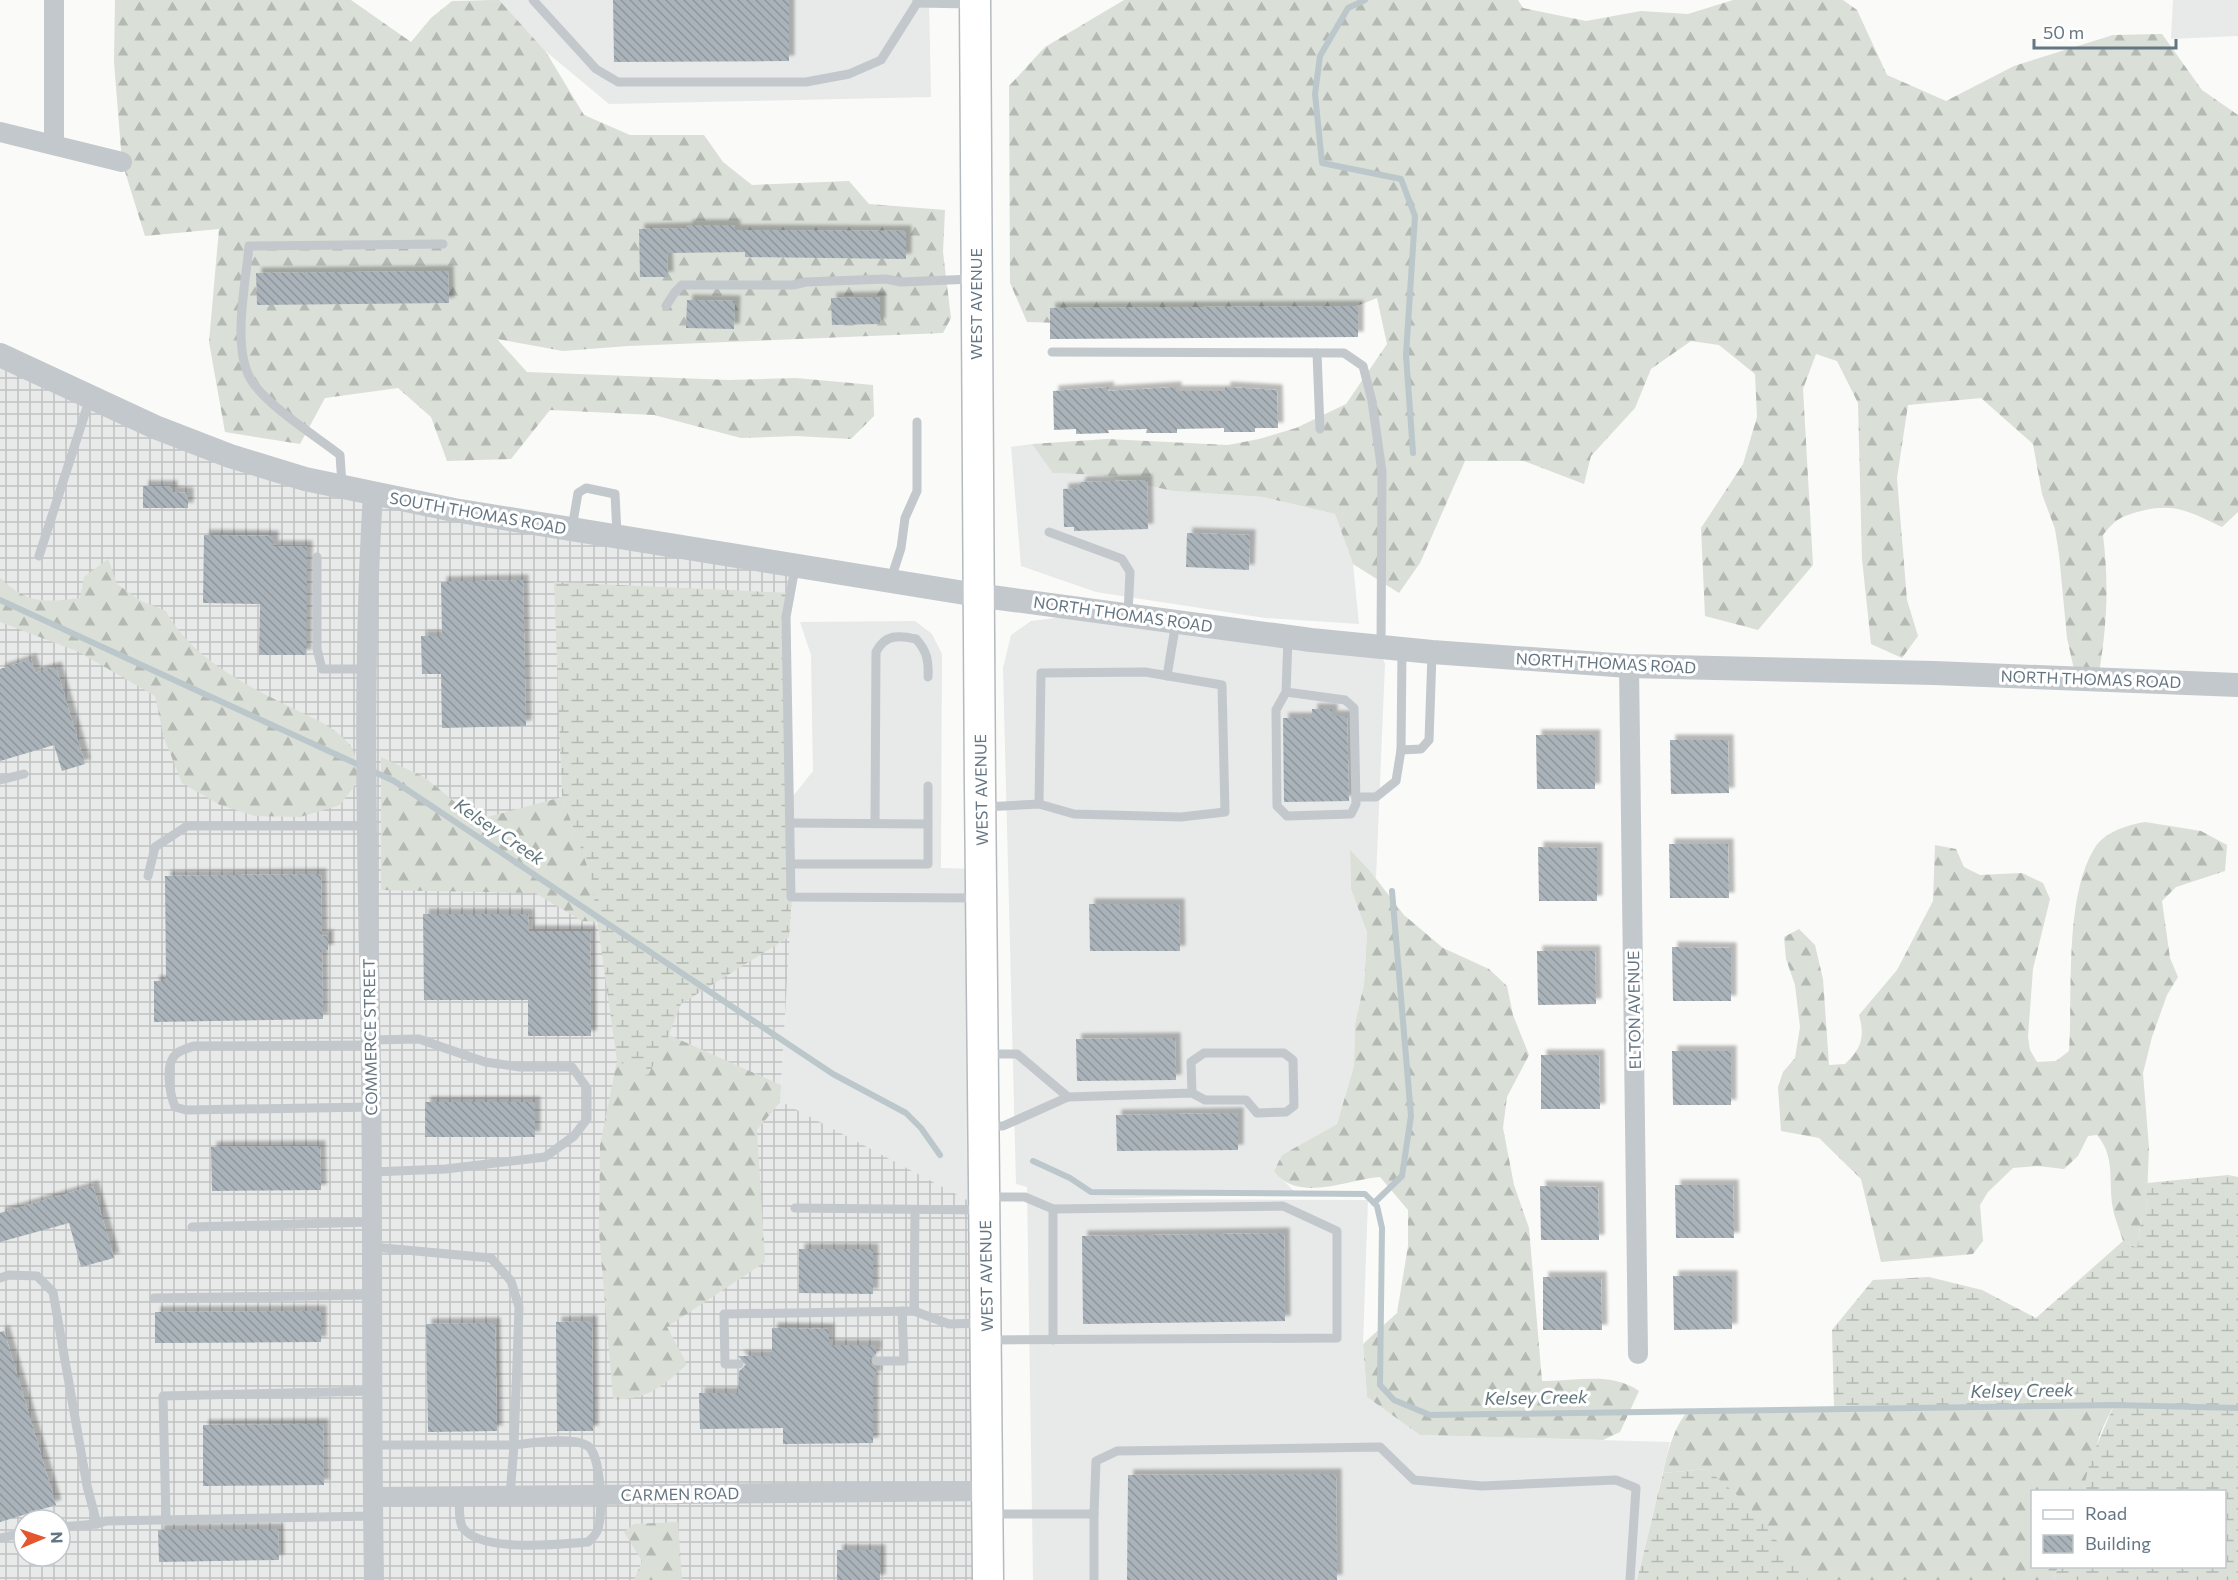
<svg xmlns="http://www.w3.org/2000/svg" width="2238" height="1580" font-family="Commissioner,sans-serif">
<style>
.built{fill:#e8e9e9}
.industrial{fill:url(#industrial-grid);fill-rule:evenodd}
.forest{fill:url(#forest-firs)}
.wetland{fill:url(#wetland-marsh)}
.lines{fill:none;stroke-linecap:round;stroke-linejoin:round}
.stream{stroke:#bbc7cb;stroke-width:6}
.building{fill:url(#building-back-hatch);filter:url(#shadow)}
.primary-casing{stroke:#b5babe;stroke-width:33}
.service{stroke:#c3c8cc;stroke-width:9}
.minor{stroke:#c3c8cc;stroke-width:20}
.tertiary{stroke:#c3c8cc;stroke-width:24}
.primary{stroke:#fff;stroke-width:30}
.labels{text-anchor:middle;stroke-width:6;stroke-linejoin:round;paint-order:stroke}
.street-label{font-size:16px;fill:#657683;stroke:#fff}
.water-label{font-size:18px;font-style:italic;fill:#60757c;stroke:#fff}
</style>
<defs>
<pattern id="industrial-grid" width="8" height="8" patternUnits="userSpaceOnUse" patternTransform="scale(1.5)"><rect width="8" height="8" fill="#e8e9e9"/><path d="M0 4h8M4 0v8" fill="none" stroke="#c0c1c2"/></pattern>
<pattern id="forest-firs" width="22" height="20" patternUnits="userSpaceOnUse" patternTransform="scale(1.5)"><rect width="22" height="20" fill="#dadfd7"/><path d="M5 1l3.5 6h-7zM16 11l3.5 6h-7z" fill="#b4b9b4"/></pattern>
<pattern id="wetland-marsh" width="20" height="14" patternUnits="userSpaceOnUse" patternTransform="scale(1.5)"><rect width="20" height="14" fill="#dadfd7"/><path d="M1 5h8M5 5V1M11 12h8M15 12V8" fill="none" stroke="#b4b9b4"/></pattern>
<pattern id="building-back-hatch" width="6" height="6" patternUnits="userSpaceOnUse" patternTransform="scale(1.5)"><rect width="6" height="6" fill="#aab3b9"/><path d="M-1 5l2 2M0 0l6 6M5-1l2 2" fill="none" stroke="#8e969c"/></pattern>
<filter id="shadow"><feDropShadow dx="5.5" dy="-5.5" stdDeviation="1.5" flood-color="#0004"/></filter>
</defs>
<rect width="100%" height="100%" fill="#fafaf8"/>
<g class="built">
<polygon points="484,0 929,0 931,97 609,104"/>
<polygon points="2173,0 2238,0 2238,36 2171,39"/>
<polygon points="1032,444 1054,473 1101,475 1173,491 1263,497 1335,514 1353,564 1359,624 1265,618 1096,592 1021,566 1011,447"/>
<polygon points="1071,616 1382,657 1385,664 1376,878 1350,851 1351,889 1367,931 1364,984 1355,1024 1354,1066 1337,1124 1282,1155 1274,1171 1296,1193 1096,1199 1368,1200 1363,1344 1367,1397 1420,1435 1670,1442 1637,1580 1033,1580 1027,1187 1016,1184 1003,668 1011,635 1031,621"/>
<polygon points="915,621 932,634 942,654 941,868 982,869 986,1210 780,1102 791,897 790,800 813,771 811,655 800,622"/>
</g>
<path class="industrial" d="M 0,355 L 230,456 L 795,568 L 786,617 L 792,896 L 780,1101 L 986,1210 L 988,1580 L 0,1580 ZM 24,1520 L 60,1520 L 60,1556 L 24,1556 Z"/>
<g class="forest">
<polygon points="115,0 351,0 411,42 431,18 452,1 499,0 546,52 584,115 630,135 704,135 723,162 752,185 849,181 869,204 945,210 943,252 951,318 943,333 628,346 563,351 497,339 527,372 729,380 796,378 873,385 874,416 851,439 796,436 741,438 654,415 550,410 511,459 447,461 431,417 398,388 325,398 300,444 225,432 209,342 219,229 145,236 122,162 114,62"/>
<path d="M 1124,0 L 1518,0 L 1523,8 L 1586,21 L 1641,11 L 1688,14 L 1733,0 L 1843,0 L 1857,10 L 1887,75 L 1946,101 L 2014,66 L 2113,35 L 2162,34 L 2202,90 L 2238,115 L 2238,512 L 2222,527 C 2192,513 2175,502 2141,511 C 2120,517 2117,518 2103,535 C 2109,584 2107,624 2099,673 L 2075,674 L 2067,638 L 2059,554 L 2055,529 L 2042,494 L 2033,444 L 1981,398 L 1908,405 L 1897,478 L 1907,600 L 1918,636 L 1902,658 L 1871,644 L 1862,559 L 1858,403 L 1837,361 L 1816,354 L 1803,389 L 1813,565 L 1758,630 L 1705,616 L 1701,528 L 1743,464 L 1757,417 L 1755,374 L 1719,345 L 1691,341 L 1651,369 L 1635,408 L 1591,456 L 1584,484 L 1524,461 L 1465,461 L 1420,563 L 1399,593 L 1353,564 L 1335,514 L 1263,497 L 1173,491 L 1101,475 L 1053,473 L 1032,444 L 1107,439 L 1228,445 L 1259,439 L 1296,428 L 1346,404 L 1387,344 L 1377,298 C 1319,323 1258,319 1196,321 C 1140,322 1083,324 1027,322 L 1010,283 L 1009,86 L 1045,47 Z"/>
<path d="M 108,559 L 117,584 L 141,601 L 166,611 C 191,658 246,685 292,708 C 313,718 335,727 350,745 C 356,753 357,770 359,780 L 340,805 L 300,817 L 255,816 L 220,805 L 182,783 L 164,738 L 155,696 L 79,652 L 0,622 L 0,578 C 29,605 44,602 80,598 L 84,577 Z"/>
<polygon points="381,757 424,777 477,820 562,797 591,876 598,922 582,921 535,893 381,890"/>
<path d="M 2145,822 L 2201,831 L 2227,845 L 2225,871 L 2176,887 L 2162,901 L 2170,958 L 2178,977 L 2167,995 L 2152,1037 L 2143,1073 L 2149,1148 L 2146,1219 L 2141,1219 L 2137,1248 L 2123,1241 C 2120,1230 2115,1220 2113,1209 C 2108,1182 2116,1157 2097,1135 L 2088,1136 L 2078,1156 L 2064,1169 L 2038,1166 L 2013,1168 L 1988,1192 L 1980,1205 L 1983,1241 L 1973,1254 L 1881,1262 L 1861,1179 L 1819,1138 L 1781,1131 L 1778,1087 L 1783,1072 L 1795,1058 L 1800,1027 L 1795,985 L 1786,959 L 1784,937 L 1799,929 L 1815,945 L 1823,979 L 1829,1065 L 1845,1064 C 1862,1048 1865,1037 1859,1015 L 1897,970 L 1933,901 L 1935,845 L 1956,849 L 1964,867 L 1980,875 L 2022,873 L 2043,883 L 2050,899 L 2033,969 L 2028,1037 L 2030,1050 L 2037,1062 L 2056,1061 L 2069,1051 C 2073,994 2064,899 2094,849 C 2104,832 2127,825 2145,822 Z"/>
<path d="M 1350,850 L 1370,871 L 1404,915 L 1443,948 L 1489,969 L 1507,986 L 1513,1015 L 1529,1055 L 1507,1097 L 1503,1128 L 1514,1185 L 1529,1228 L 1542,1381 C 1575,1382 1610,1371 1639,1391 L 1620,1432 L 1603,1440 L 1420,1435 L 1367,1397 L 1363,1344 L 1397,1313 L 1408,1246 L 1408,1210 L 1380,1177 C 1348,1179 1298,1204 1274,1171 L 1282,1155 L 1337,1124 L 1354,1066 L 1355,1024 L 1364,984 L 1367,932 L 1351,889 Z"/>
<path d="M 669,1035 L 781,1085 L 780,1102 L 757,1130 L 765,1262 L 667,1327 L 687,1364 C 664,1386 645,1401 613,1399 L 599,1232 L 600,1145 L 617,1061 L 648,1074 Z"/>
<path d="M 2114,1405 L 2101,1431 L 2083,1491 L 2032,1492 L 2032,1566 L 2058,1567 L 2053,1580 L 1809,1580 L 1707,1469 L 1663,1473 C 1667,1453 1675,1424 1689,1410 Z"/>
<polygon points="678,1522 682,1580 634,1580 642,1561 624,1532 634,1524"/>
</g>
<g class="wetland">
<polygon points="554,582 790,593 792,896 789,937 681,1004 666,1042 648,1075 617,1061 591,876 562,797"/>
<polygon points="2228,1175 2238,1177 2238,1580 2053,1580 2058,1567 2224,1566 2224,1492 2083,1491 2090,1461 2114,1405 1834,1408 1832,1330 1873,1280 1929,1277 1982,1290 2036,1318 2123,1241 2137,1248 2141,1219 2146,1218 2147,1183"/>
<polygon points="1707,1469 1745,1502 1809,1580 1637,1580 1663,1473"/>
</g>
<g class="lines">
<g class="stream">
<polyline points="1365,0 1348,8 1320,56 1315,94 1322,163 1401,179 1415,216 1406,355 1413,453"/>
<polyline points="0,600 394,781 833,1074 906,1113 921,1128 940,1155"/>
<polyline points="1033,1161 1070,1178 1091,1192 1365,1194 1377,1206 1382,1228 1380,1385 1394,1400 1430,1415 2114,1405 2238,1408"/>
<polyline points="1374,1203 1402,1176 1411,1116 1392,891"/>
</g>
</g>
<g class="building">
<polygon points="613,0 789,0 789,61 614,62"/>
<polygon points="687,225 735,225 735,230 906,231 906,259 745,257 745,252 667,253 668,277 640,277 639,229 687,228"/>
<polygon points="448,271 449,303 257,305 256,273"/>
<polygon points="880,297 880,324 832,325 831,298"/>
<polygon points="687,300 735,301 734,329 686,328"/>
<polygon points="1358,306 1358,337 1050,339 1050,308"/>
<polygon points="1109,387 1108,391 1176,387 1176,391 1225,391 1225,387 1277,390 1278,428 1255,428 1255,432 1224,432 1224,428 1177,429 1177,433 1146,433 1147,429 1108,430 1109,433 1076,434 1076,429 1054,430 1053,391"/>
<polygon points="1147,480 1148,529 1074,531 1074,527 1064,527 1063,489 1078,488 1081,482"/>
<polygon points="143,486 172,486 172,492 188,493 188,508 143,508"/>
<polygon points="1187,533 1250,535 1249,570 1186,567"/>
<polygon points="204,535 273,536 273,546 307,546 306,655 259,655 260,604 203,603"/>
<polygon points="523,580 526,726 442,728 441,674 422,674 421,636 442,636 441,582"/>
<polygon points="31,659 35,673 56,667 85,764 62,771 54,745 0,761 0,669"/>
<polygon points="1312,709 1332,709 1332,716 1347,716 1349,801 1284,802 1283,718 1312,718"/>
<polygon points="1536,735 1595,735 1595,789 1537,789"/>
<polygon points="1670,740 1728,740 1729,793 1671,794"/>
<polygon points="1669,844 1728,844 1729,898 1670,898"/>
<polygon points="1538,847 1597,848 1597,901 1539,901"/>
<polygon points="321,874 322,936 328,935 328,950 322,950 323,1019 154,1022 154,981 166,981 165,876"/>
<polygon points="1089,904 1179,904 1180,951 1090,951"/>
<polygon points="423,914 528,914 529,931 590,931 591,1036 528,1036 528,1000 424,1000"/>
<polygon points="1672,947 1731,948 1731,1001 1673,1001"/>
<polygon points="1537,951 1595,951 1596,1004 1538,1005"/>
<polygon points="1175,1038 1176,1080 1077,1081 1076,1039"/>
<polygon points="1672,1051 1731,1051 1731,1105 1673,1105"/>
<polygon points="1541,1055 1599,1055 1600,1109 1541,1109"/>
<rect x="425" y="1102" width="110" height="35"/>
<polygon points="1238,1113 1238,1150 1117,1151 1116,1115"/>
<polygon points="320,1146 321,1190 212,1191 211,1147"/>
<polygon points="1675,1185 1733,1185 1734,1238 1676,1238"/>
<polygon points="93,1186 114,1258 81,1267 69,1223 0,1242 0,1213"/>
<polygon points="1540,1186 1598,1187 1599,1240 1541,1240"/>
<polygon points="1284,1233 1285,1321 1083,1324 1082,1236"/>
<polygon points="799,1249 873,1249 873,1294 799,1293"/>
<polygon points="1673,1276 1732,1276 1732,1329 1674,1330"/>
<polygon points="1543,1277 1601,1277 1602,1330 1543,1330"/>
<polygon points="321,1311 321,1342 155,1343 155,1312"/>
<polygon points="592,1321 593,1431 557,1431 556,1322"/>
<polygon points="495,1323 497,1431 428,1432 426,1324"/>
<polygon points="772,1328 829,1329 829,1345 876,1345 876,1354 869,1360 871,1365 876,1368 876,1376 873,1376 873,1443 783,1444 783,1428 700,1429 699,1393 738,1393 739,1371 746,1365 738,1356 772,1356"/>
<polygon points="4,1331 56,1505 0,1522 0,1332"/>
<polygon points="323,1424 324,1485 203,1486 203,1425"/>
<polygon points="1336,1474 1337,1580 1127,1580 1128,1475"/>
<polygon points="278,1529 279,1560 159,1562 158,1530"/>
<rect x="837" y="1550" width="43" height="30"/>
</g>
<g class="lines">
<defs>
<path id="primary" d="M 975,0 C 977,527 982,1053 988,1580"/>
</defs>
<use href="#primary" class="primary-casing"/>
<g class="service">
<polyline points="533,0 596,69 618,82 806,82 849,74 881,60 917,3"/>
<polyline points="917,0 917,3 971,4"/>
<polyline points="666,306 675,292 682,285 793,285 806,282 886,279 901,282 973,279"/>
<polyline points="1052,352 1344,353 1363,366 1372,401 1382,472 1381,647"/>
<polyline points="1317,353 1320,429"/>
<path d="M 342,485 L 340,455 C 316,436 264,404 250,378 C 232,345 246,282 249,246 L 443,244"/>
<polyline points="572,528 578,493 586,488 615,494 617,534"/>
<polyline points="1049,532 1122,559 1130,572 1128,614"/>
<polyline points="39,556 90,398"/>
<polyline points="317,557 317,649 322,669 367,669"/>
<polyline points="795,568 786,617 791,897 977,898"/>
<polyline points="891,579 901,548 905,518 917,491 917,422"/>
<polyline points="1402,651 1401,750 1421,749 1429,740 1432,654"/>
<polyline points="1167,676 1176,622"/>
<polyline points="1286,692 1345,700 1354,708 1356,804 1351,814 1287,816 1277,806 1276,710 1286,692 1288,639"/>
<polyline points="0,780 24,774"/>
<polyline points="1356,797 1376,797 1396,781 1401,750"/>
<polyline points="984,807 1039,804 1074,814 1181,817 1225,812 1222,685 1145,672 1041,673 1039,804"/>
<polyline points="791,823 928,824"/>
<path d="M 875,823 L 876,652 C 885,634 899,635 916,639 C 927,651 929,661 928,677"/>
<polyline points="791,864 928,864 928,786"/>
<polyline points="148,876 155,847 187,826 367,826"/>
<polyline points="370,1040 419,1039 485,1062 520,1067 572,1067 587,1088 587,1119 574,1136 545,1157 446,1169 372,1172"/>
<path d="M 370,1045 L 194,1046 C 189,1048 180,1050 176,1054 C 164,1065 170,1094 175,1107 L 186,1110 L 371,1107"/>
<polyline points="987,1054 1017,1054 1068,1097 1192,1093 1191,1062 1204,1053 1284,1053 1293,1060 1294,1106 1286,1112 1257,1113 1246,1100 1205,1100 1192,1093"/>
<polyline points="986,1126 1003,1126 1068,1097"/>
<polyline points="989,1197 1025,1197 1053,1209 1283,1206 1337,1231 1337,1338 989,1340"/>
<polyline points="795,1208 980,1210"/>
<polyline points="192,1227 372,1222"/>
<polyline points="373,1247 491,1258 511,1281 519,1307 514,1445 373,1445"/>
<polyline points="0,1278 9,1275 37,1276 53,1292 87,1486 97,1524"/>
<polyline points="154,1298 373,1295"/>
<polyline points="914,1311 915,1210"/>
<polyline points="1053,1340 1053,1209"/>
<polyline points="876,1361 904,1361 902,1311"/>
<polyline points="739,1364 725,1364 724,1314 914,1311 949,1324 981,1323"/>
<path d="M 459,1496 C 460,1505 458,1521 463,1528 C 481,1553 560,1544 588,1542 C 591,1539 596,1535 597,1531 C 604,1518 601,1455 588,1446 C 573,1436 533,1443 514,1445 L 510,1496"/>
<polyline points="992,1514 1094,1514 1094,1580"/>
<polyline points="1094,1514 1096,1461 1117,1451 1380,1447 1414,1480 1482,1486 1616,1480 1636,1488 1630,1580"/>
<polyline points="166,1520 163,1396 373,1391"/>
<polyline points="60,1527 97,1524 106,1521 373,1516"/>
<polyline points="0,1538 24,1533"/>
</g>
<g class="minor">
<polyline points="0,132 122,162"/>
<polyline points="54,145 54,0"/>
<path d="M 373,494 C 361,685 368,876 371,1067 C 373,1238 371,1409 374,1580"/>
<polyline points="1629,666 1638,1354"/>
<polyline points="373,1497 987,1491"/>
</g>
<polyline class="tertiary" points="0,355 155,427 230,456 305,479 454,510 977,595 1311,640 1432,652 1629,666 1934,673 2238,685"/>
<use href="#primary" class="primary"/>
</g>
<g class="labels">
<g class="street-label">
<text transform="translate(976 304) rotate(-90)" y="6">WEST AVENUE</text>
<text transform="translate(478 513) rotate(10)" y="6">SOUTH THOMAS ROAD</text>
<text transform="translate(1123 614) rotate(8)" y="6">NORTH THOMAS ROAD</text>
<text transform="translate(1606 663) rotate(3)" y="6">NORTH THOMAS ROAD</text>
<text transform="translate(2091 679) rotate(2)" y="6">NORTH THOMAS ROAD</text>
<text transform="translate(981 790) rotate(-91)" y="6">WEST AVENUE</text>
<text transform="translate(1634 1010) rotate(-91)" y="6">ELTON AVENUE</text>
<text transform="translate(370 1037) rotate(-91)" y="6">COMMERCE STREET</text>
<text transform="translate(986 1276) rotate(-91)" y="6">WEST AVENUE</text>
<text transform="translate(680 1494) rotate(-1)" y="6">CARMEN ROAD</text>
</g>
<g class="water-label">
<text transform="translate(499 832) rotate(34)" y="6">Kelsey Creek</text>
<text transform="translate(2022 1391) rotate(-1)" y="6">Kelsey Creek</text>
<text transform="translate(1536 1398) rotate(-1)" y="6">Kelsey Creek</text>
</g>
</g>
<rect x="2031" y="1490" width="195" height="78" fill="#ffffff" stroke="#c1c8cd" stroke-width="1.5"/>
<rect x="2043" y="1510" width="30" height="9" fill="#ffffff" stroke="#c1c8cd" stroke-width="1.5"/>
<text x="2085" y="1520" font-size="18" fill="#657683">Road</text>
<rect x="2043" y="1535" width="30" height="18" fill="url(#building-back-hatch)" stroke="#c1c8cd" stroke-width="1.5"/>
<text x="2085" y="1550" font-size="18" fill="#657683">Building</text>
<g transform="translate(42 1538) rotate(88)"><circle r="28" fill="#ffffff" stroke="#c1c8cd" stroke-width="1.5"/>
<path d="M0-4.5L10 22L0 15L-10 22Z" fill="#e4572e"/>
<text y="-9" font-size="16" font-weight="bold" text-anchor="middle" fill="#657683">N</text>
</g>
<path d="M2034 39v9h142v-9" fill="none" stroke="#657683" stroke-width="3"/>
<text x="2043" y="39" font-size="18" fill="#657683" stroke="#ffffff" stroke-width="4.5" paint-order="stroke">50 m</text>
</svg>
